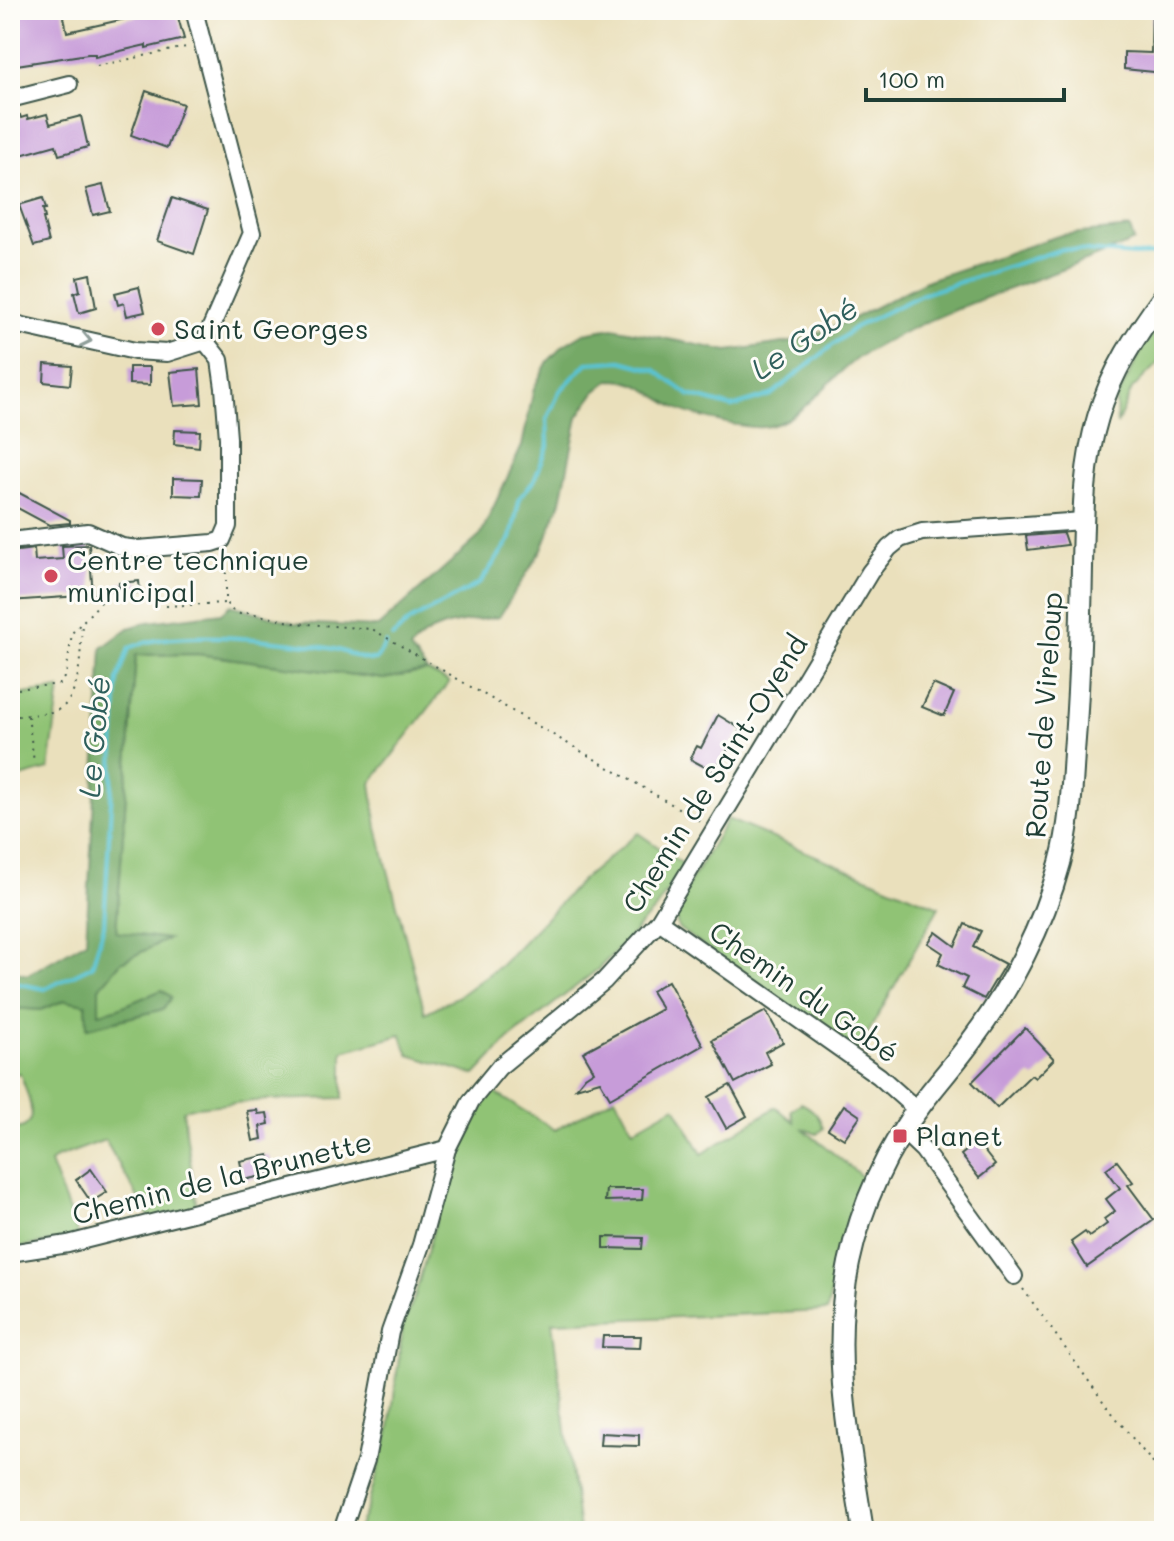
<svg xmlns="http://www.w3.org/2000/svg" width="1174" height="1541" font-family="Mali,sans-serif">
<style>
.green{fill:#90c374;stroke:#588054;stroke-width:2}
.forest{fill:#74a966;stroke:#4a734d;stroke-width:2}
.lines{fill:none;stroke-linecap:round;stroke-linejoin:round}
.stream{stroke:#59c4d5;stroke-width:4}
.building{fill:#c79cd9}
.minor-casing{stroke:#3d5548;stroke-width:20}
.major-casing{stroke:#3d5548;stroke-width:24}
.path{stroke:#3d5548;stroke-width:2;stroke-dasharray:2 6;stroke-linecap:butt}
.minor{stroke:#fff;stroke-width:16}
.major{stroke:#fff;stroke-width:20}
.oneway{stroke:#8f9e9a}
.poi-dot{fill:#d1495b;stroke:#fdfcf7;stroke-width:3}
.labels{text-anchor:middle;stroke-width:6;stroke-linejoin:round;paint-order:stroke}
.poi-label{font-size:28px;fill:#1f3d34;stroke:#fdfcf7;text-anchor:start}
.street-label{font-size:28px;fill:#1f3d34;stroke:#fdfcf7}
.water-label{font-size:30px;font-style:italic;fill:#2e5f5c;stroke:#fdfcf7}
</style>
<rect width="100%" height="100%" fill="#fdfcf7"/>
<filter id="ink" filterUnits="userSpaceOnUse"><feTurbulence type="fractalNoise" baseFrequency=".0125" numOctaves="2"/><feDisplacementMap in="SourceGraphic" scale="16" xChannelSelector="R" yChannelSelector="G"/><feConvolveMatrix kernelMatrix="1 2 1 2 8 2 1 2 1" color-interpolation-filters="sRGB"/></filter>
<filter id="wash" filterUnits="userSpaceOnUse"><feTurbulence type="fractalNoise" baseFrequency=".006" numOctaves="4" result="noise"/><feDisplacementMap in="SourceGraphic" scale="32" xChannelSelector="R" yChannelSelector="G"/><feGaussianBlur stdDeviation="1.8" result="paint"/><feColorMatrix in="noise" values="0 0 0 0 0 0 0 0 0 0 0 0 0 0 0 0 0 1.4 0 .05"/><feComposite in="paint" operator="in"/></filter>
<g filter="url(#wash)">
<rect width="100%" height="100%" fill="#eae0bc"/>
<g class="green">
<polygon points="1164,316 1164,357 1132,389 1117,424 1116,400 1144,346"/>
<path d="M 197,654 L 384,679 L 427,671 L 449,682 L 371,783 L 377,828 L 425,1013 L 459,996 L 501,965 L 581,881 L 638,833 L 684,865 L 657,907 L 622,945 L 598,969 L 509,1039 L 475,1075 L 409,1055 L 401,1035 L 343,1051 L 343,1098 L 265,1100 L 187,1108 L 183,1111 L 197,1208 L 151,1220 L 105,1140 L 56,1158 L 50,1163 L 79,1237 L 16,1248 L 10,1233 L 10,1129 C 46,1131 26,1091 20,1073 L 10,1075 L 10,1008 L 41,1010 L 65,1000 L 86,1004 L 88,1028 L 164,1009 L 116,1009 L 99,1014 L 99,988 L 121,962 L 166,939 L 116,933 L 136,655 Z"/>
<polygon points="60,689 49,769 10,780 10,696"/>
<polygon points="727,819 939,907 856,1054 678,928 675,914 677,905"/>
<path d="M 489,1089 L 555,1130 L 615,1097 L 633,1130 L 675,1106 L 702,1154 L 776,1107 L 794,1122 L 791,1111 L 801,1103 C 812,1108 820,1117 823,1128 L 817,1134 L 802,1128 L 864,1178 L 838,1258 L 827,1311 L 552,1322 L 579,1531 L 357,1531 L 367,1508 L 390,1428 L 403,1325 L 415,1296 L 455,1152 Z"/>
</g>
<path class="forest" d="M 1130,228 L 1134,241 C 1045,280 949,304 865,353 C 833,371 801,425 763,427 C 745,429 691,416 675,407 C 649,394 642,380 610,380 L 595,392 L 578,417 L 561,501 L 542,549 L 499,617 C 467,622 431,621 410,649 L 427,671 L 384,679 L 197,654 L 136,655 L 116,932 L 168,939 L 121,962 L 99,988 L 99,1013 L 116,1009 L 162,990 L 171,997 L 164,1009 L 87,1028 L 86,1004 L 65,1000 L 41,1010 L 10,1008 L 10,970 L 27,975 L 86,941 L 102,648 L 129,628 L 148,622 L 222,613 L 231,605 L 295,623 L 378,627 L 480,536 L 522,446 L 534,388 L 548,361 L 564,345 L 584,333 L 613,328 L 728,351 L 797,341 L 846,322 L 928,280 L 1061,235 Z"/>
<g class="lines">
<g class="stream">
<polyline points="392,637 410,621 480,583 511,538 520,497 534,481 548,446 547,419 560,391 587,363 621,361 655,370 689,395 732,407 771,395 855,327 923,294 1062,249 1134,255 1164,254"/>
<path d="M 10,982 L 45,989 L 92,966 L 104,925 L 118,679 L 129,648 C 177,627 276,640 329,648 C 346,650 359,661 376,660 L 386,643"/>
</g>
</g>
<g id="blocks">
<g class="building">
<polygon points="10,10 59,10 63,12 67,32 147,14 146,10 176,10 184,39 146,48 146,45 95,57 95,54 88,54 10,66"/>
<polygon points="1152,10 1164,10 1164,73 1124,69 1124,52 1151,53"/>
<polygon points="146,91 183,104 167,148 131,135"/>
<polygon points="47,114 50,124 81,116 88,147 59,155 56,145 10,158 10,118 20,115 21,118 27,116 28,119"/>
<polygon points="103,185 110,211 93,215 86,189"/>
<polygon points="43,198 46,209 43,209 45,218 43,218 49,242 34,246 19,205"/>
<polygon points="172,198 208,210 194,254 157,241"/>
<polygon points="90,274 96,308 79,313 74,293 80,291 77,277"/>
<polygon points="139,287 145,312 127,316 124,303 118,305 115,293"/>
<polygon points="45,364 72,366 70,385 44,382"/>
<polygon points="129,367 150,367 150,385 129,384"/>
<polygon points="199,369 202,404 174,406 170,372"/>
<polygon points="175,430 200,431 199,447 174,444"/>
<polygon points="173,478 202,479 201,496 173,495"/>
<polygon points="10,488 70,520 70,523 49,525 10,504"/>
<polygon points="1063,533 1067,545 1028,550 1026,536"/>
<polygon points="89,545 93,595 10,601 10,552 34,549 35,561 63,559 62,546"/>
<polygon points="139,581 140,592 120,594 119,583"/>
<polygon points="933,684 954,693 944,716 922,707"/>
<polygon points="718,715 741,729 714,772 690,759 697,746 701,748"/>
<polygon points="965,924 981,931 973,947 1005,964 984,999 962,988 967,978 938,964 943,953 928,943 936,932 955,946"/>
<polygon points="668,981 703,1045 610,1098 600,1081 576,1088 585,1077 594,1071 583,1052 662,1009 651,991"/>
<polygon points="766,1011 783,1042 765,1052 771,1064 735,1083 712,1040"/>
<polygon points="1025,1028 1054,1059 1035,1078 1031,1075 997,1108 972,1082"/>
<polygon points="730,1085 747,1116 726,1128 709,1097"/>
<polygon points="844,1105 860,1116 844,1139 828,1129"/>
<polygon points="257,1110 258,1114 267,1113 269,1124 260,1126 262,1139 253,1141 247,1111"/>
<polygon points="977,1142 995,1165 979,1178 961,1155"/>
<polygon points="269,1155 275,1173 244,1180 240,1161"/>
<polygon points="1117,1161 1133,1182 1128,1185 1154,1220 1087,1267 1071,1242 1085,1232 1089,1237 1107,1224 1104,1219 1115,1211 1106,1199 1120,1188 1106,1169"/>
<polygon points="91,1169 107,1192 91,1202 76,1180"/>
<polygon points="606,1189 643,1189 642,1200 605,1201"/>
<polygon points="604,1237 643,1238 642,1249 604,1248"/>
<polygon points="603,1336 641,1336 640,1348 602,1347"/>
<polygon points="601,1433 639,1435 639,1446 600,1445"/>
</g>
</g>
</g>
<g filter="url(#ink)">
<use href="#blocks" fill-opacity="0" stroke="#3d5548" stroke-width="2"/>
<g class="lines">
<defs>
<g id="minor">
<polyline points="10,99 69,84"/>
<polyline points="10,323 135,351 167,353 205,341"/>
<polyline points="10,541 88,532 122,547 138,549 213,543 222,540 228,526 228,438 224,388 220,360 205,341 252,233 194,10"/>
<polyline points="659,921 879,1076 917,1110"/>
<polyline points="903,1131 923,1150 1014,1276"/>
<polyline points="10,1253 68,1244 447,1149"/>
<polyline points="342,1531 366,1460 390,1332 421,1245 447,1149 471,1101 499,1067 604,981 659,921 870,572 889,548 900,539 922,532 1083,521"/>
</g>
<path id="major" d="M 863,1531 C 849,1441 831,1353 849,1263 C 861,1206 887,1148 923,1102 C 939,1081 957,1061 972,1040 C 1011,988 1043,926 1060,863 C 1070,827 1072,789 1074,752 C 1079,691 1081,629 1082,567 C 1083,517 1083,466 1098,417 C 1111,372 1137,333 1164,296"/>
</defs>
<use href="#minor" class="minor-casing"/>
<use href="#major" class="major-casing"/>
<g class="path">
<polyline points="97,66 186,47"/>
<polyline points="226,556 226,603 232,610 240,614 250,613 295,623 372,629 702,822"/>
<polyline points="166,606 225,603"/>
<polyline points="10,690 59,684 66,675 72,633 117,585"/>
<polyline points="28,716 34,762"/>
<path d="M 10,717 C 24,715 41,715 55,711 C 83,702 80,647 82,623"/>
<polyline points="1023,1289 1105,1404 1164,1477"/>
</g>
<use href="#minor" class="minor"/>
<use href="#major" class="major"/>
</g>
<defs><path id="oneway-chevron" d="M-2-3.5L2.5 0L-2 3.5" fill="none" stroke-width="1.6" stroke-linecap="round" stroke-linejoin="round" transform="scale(2)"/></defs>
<use class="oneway" href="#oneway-chevron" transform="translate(86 340) rotate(12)"/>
</g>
<g class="poi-dot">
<circle cx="158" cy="329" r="8"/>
<circle cx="51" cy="576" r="8"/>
<rect x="892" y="1128" width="16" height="16" rx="4"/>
</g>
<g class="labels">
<g class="poi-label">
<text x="174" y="339">Saint Georges</text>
<text x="67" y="570">Centre technique<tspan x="67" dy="32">municipal</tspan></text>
<text x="916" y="1146">Planet</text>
</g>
<g class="street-label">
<text transform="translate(1044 715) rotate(-86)" y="10">Route de Vireloup</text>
<text transform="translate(715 774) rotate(-58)" y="10">Chemin de Saint-Oyend</text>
<text transform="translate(804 992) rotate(35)" y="10">Chemin du Gobé</text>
<text transform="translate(222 1178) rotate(-14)" y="10">Chemin de la Brunette</text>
</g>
<g class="water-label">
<text transform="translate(805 339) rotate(-34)" y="10">Le Gobé</text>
<text transform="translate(95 737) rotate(-85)" y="10">Le Gobé</text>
</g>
</g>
<rect width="1174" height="1541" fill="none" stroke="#fdfcf7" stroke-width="40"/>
<path d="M866 88v12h198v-12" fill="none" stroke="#1f3d34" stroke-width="4"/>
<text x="878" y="88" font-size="24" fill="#1f3d34" stroke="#fdfcf7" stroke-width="6" paint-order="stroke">100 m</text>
</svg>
